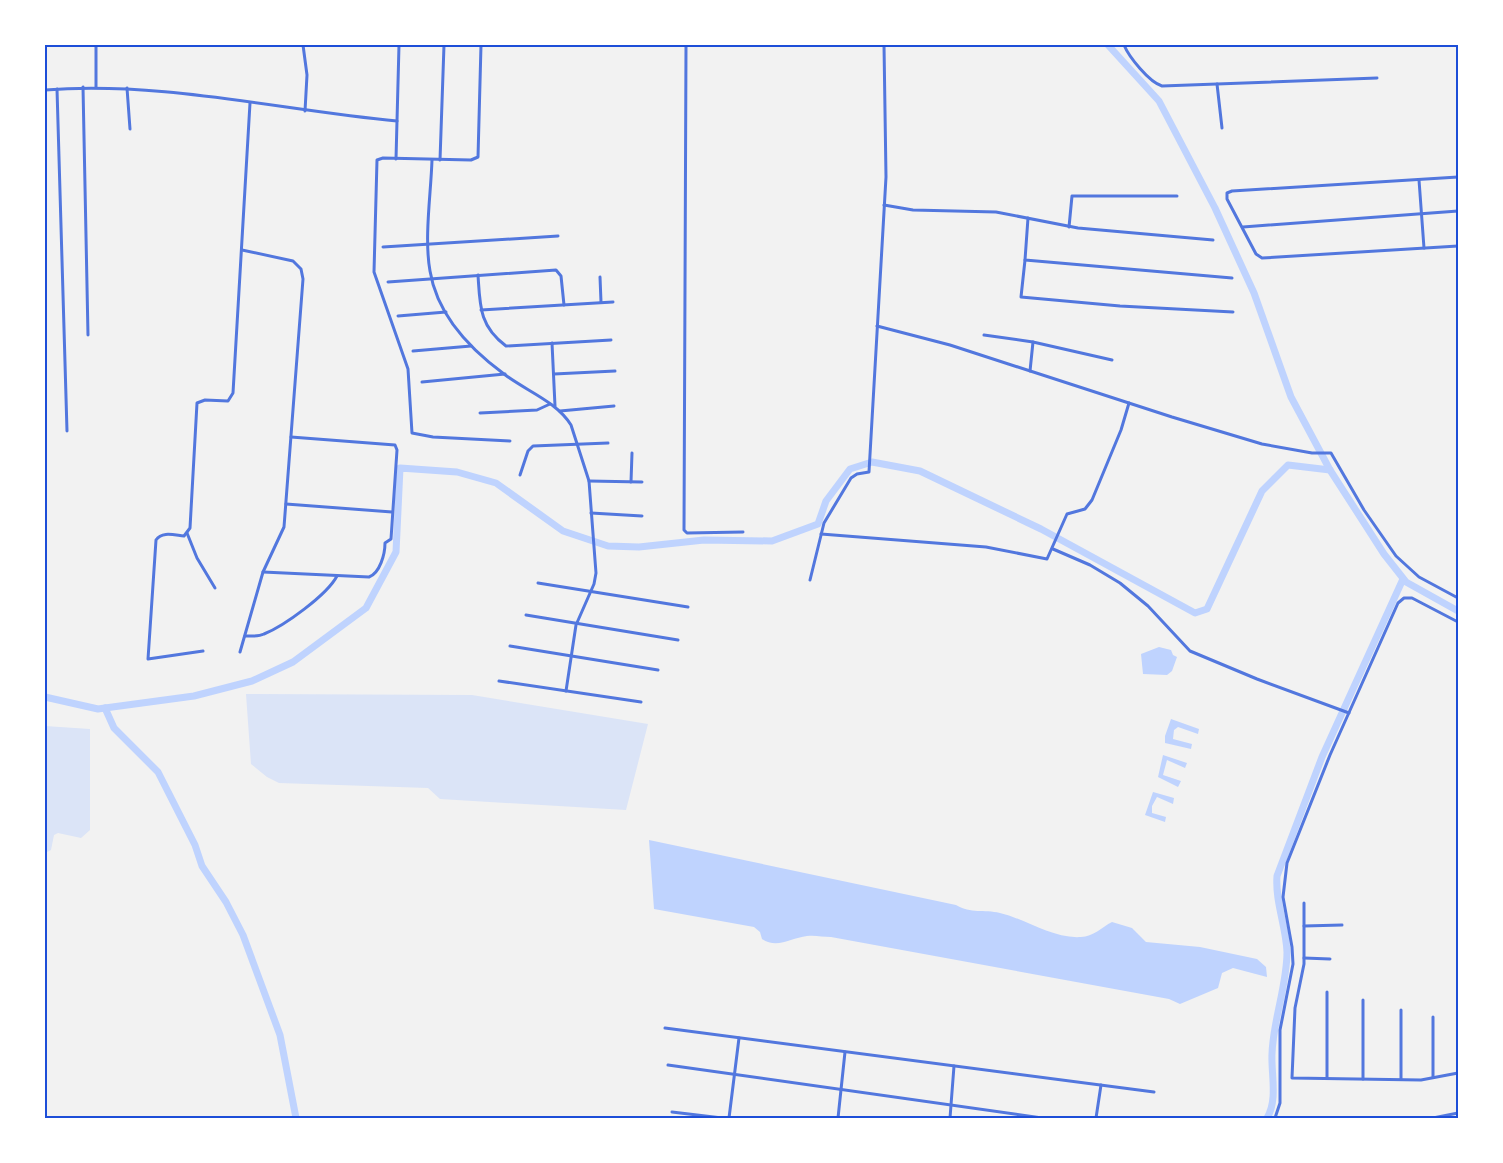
<svg xmlns="http://www.w3.org/2000/svg" width="1503" height="1163" font-family="'Roboto Condensed',sans-serif">
<style>
.green{fill:#dbe4f7}
.water{fill:#bfd3fe}
.lines{fill:none;stroke-linecap:round;stroke-linejoin:round}
.canal{stroke:#bfd3fe;stroke-width:7}
.minor{stroke:#5277de;stroke-width:3}
.neatline{fill:none;stroke:#1d4ed8;stroke-width:2}
</style>
<rect width="100%" height="100%" fill="#f2f2f2"/>
<g class="green">
<polygon points="246,694 472,695 648,724 626,810 440,799 428,788 279,783 267,777 251,764"/>
<polygon points="45,726 90,729 90,830 81,838 58,833 54,835 51,850 45,853"/>
</g>
<g class="water">
<polygon points="1159,647 1171,650 1173,655 1177,657 1172,671 1167,675 1143,674 1141,654"/>
<polygon points="1171,719 1199,729 1198,734 1178,727 1174,730 1173,739 1192,744 1191,749 1165,743 1165,736"/>
<polygon points="1163,755 1187,763 1185,768 1167,760 1163,775 1181,781 1178,787 1158,777"/>
<polygon points="1153,792 1174,798 1173,804 1157,797 1152,806 1152,813 1166,817 1165,822 1145,815"/>
<path d="M 649,840 L 956,905 C 971,914 984,909 1000,913 C 1026,919 1053,939 1081,937 C 1093,937 1102,927 1112,922 L 1132,928 L 1146,942 L 1200,947 L 1257,959 L 1266,967 L 1267,977 L 1233,968 L 1222,973 L 1218,988 L 1180,1004 L 1169,999 L 831,937 C 823,937 815,935 807,936 C 791,938 777,949 762,939 L 760,932 L 754,927 L 654,909 Z"/>
</g>
<g class="lines">
<g class="canal">
<polyline points="1108,45 1159,101 1215,208 1254,293 1291,397 1330,470 1384,554 1406,582 1458,611"/>
<polyline points="45,697 98,709 105,708 194,696 252,681 293,662 366,608 396,552 400,468 457,472 496,483 563,531 608,546 639,547 704,540 772,541 818,524 826,501 850,469 872,462 920,471 1041,529 1195,613 1207,609 1262,491 1288,465 1330,470"/>
<polyline points="105,708 114,728 158,772 195,845 202,866 226,902 243,935 280,1035 296,1118"/>
<path d="M 1267,1118 C 1278,1100 1271,1074 1272,1054 C 1273,1020 1287,986 1287,952 C 1286,926 1275,902 1277,876 L 1322,757 L 1403,579"/>
</g>
<g class="minor">
<polyline points="303,45 307,75 305,111"/>
<polyline points="481,45 478,157 471,160 383,158 377,160 374,272 408,369 412,433 433,437 510,441"/>
<polyline points="686,45 684,530 687,533 743,532"/>
<path d="M 1124,45 C 1129,57 1149,82 1162,86 L 1377,78"/>
<polyline points="1217,84 1222,128"/>
<polyline points="83,87 88,335"/>
<polyline points="96,87 96,45"/>
<polyline points="127,88 130,129"/>
<polyline points="57,89 67,431"/>
<path d="M 45,90 C 163,81 280,110 397,121"/>
<polyline points="396,159 399,45"/>
<path d="M 432,160 C 431,193 424,238 430,271 C 437,314 470,349 504,374 C 526,391 556,401 571,425 L 589,481 L 596,573 L 594,584 L 576,625 L 566,691"/>
<polyline points="440,160 444,45"/>
<polyline points="1458,177 1232,191 1227,193 1227,199 1256,254 1262,258 1458,246"/>
<polyline points="1419,180 1424,248"/>
<polyline points="884,205 913,210 996,212 1078,228 1213,240"/>
<polyline points="1028,218 1025,260 1232,278"/>
<polyline points="1069,227 1072,196 1177,196"/>
<polyline points="1243,227 1458,211"/>
<polyline points="383,247 558,236"/>
<polyline points="1025,260 1021,297 1120,306 1233,312"/>
<path d="M 478,275 C 480,305 479,326 506,346 L 611,340"/>
<polyline points="600,277 601,302"/>
<polyline points="388,282 556,270 561,276 564,305"/>
<polyline points="481,310 613,302"/>
<polyline points="398,316 446,312"/>
<polyline points="877,326 950,345 1172,417 1262,444 1312,453 1331,453 1364,510 1396,556 1419,577 1458,598"/>
<polyline points="984,335 1033,342 1112,360"/>
<polyline points="552,343 555,406"/>
<polyline points="413,351 471,346"/>
<polyline points="1030,371 1033,342"/>
<polyline points="554,374 615,371"/>
<polyline points="422,382 505,374"/>
<polyline points="560,411 614,406"/>
<polyline points="480,413 537,410 550,404"/>
<polyline points="520,475 528,451 533,446 608,443"/>
<polyline points="589,481 642,482"/>
<polyline points="631,482 632,453"/>
<polyline points="286,504 392,512"/>
<polyline points="591,513 642,516"/>
<polyline points="187,533 197,558 215,588"/>
<polyline points="821,534 986,547 1047,559 1067,514 1085,509 1092,500 1121,430 1129,403"/>
<polyline points="1053,549 1090,565 1120,583 1148,606 1190,651 1257,679 1349,713"/>
<path d="M 263,572 L 369,577 C 380,573 385,554 385,543 L 391,539 L 397,450 L 395,445 L 291,437"/>
<polyline points="810,580 824,523 851,478 857,474 869,472 886,177 884,45"/>
<polyline points="538,583 688,607"/>
<polyline points="526,615 678,640"/>
<path d="M 245,636 C 251,636 258,637 264,634 C 284,626 327,595 337,576"/>
<polyline points="510,646 658,670"/>
<path d="M 203,651 L 148,659 L 156,540 C 162,531 174,535 184,536 L 190,528 L 197,403 L 205,400 L 228,401 L 233,393 L 250,103"/>
<polyline points="240,652 263,572 284,527 303,279 301,269 293,261 242,250"/>
<polyline points="499,681 641,702"/>
<polyline points="1304,903 1304,964 1295,1008 1292,1078 1421,1080 1458,1073"/>
<polyline points="1304,926 1342,925"/>
<polyline points="1304,958 1330,959"/>
<polyline points="1327,992 1327,1078"/>
<polyline points="1363,1000 1363,1079"/>
<polyline points="665,1028 1154,1092"/>
<polyline points="668,1065 1042,1118"/>
<polyline points="1433,1077 1433,1017"/>
<polyline points="1401,1079 1401,1010"/>
<polyline points="672,1112 722,1118"/>
<polyline points="729,1118 739,1038"/>
<polyline points="838,1118 845,1052"/>
<polyline points="950,1118 954,1066"/>
<polyline points="1096,1118 1101,1085"/>
<polyline points="1275,1118 1280,1103 1280,1030 1293,964 1292,947 1283,897 1287,863 1330,755 1398,603 1404,598 1412,598 1458,622"/>
<polyline points="1433,1118 1458,1113"/>
</g>
</g>
<rect width="1503" height="1163" fill="none" stroke="#ffffff" stroke-width="92"/>
<rect x="46" y="46" width="1411" height="1071" class="neatline"/>
</svg>
